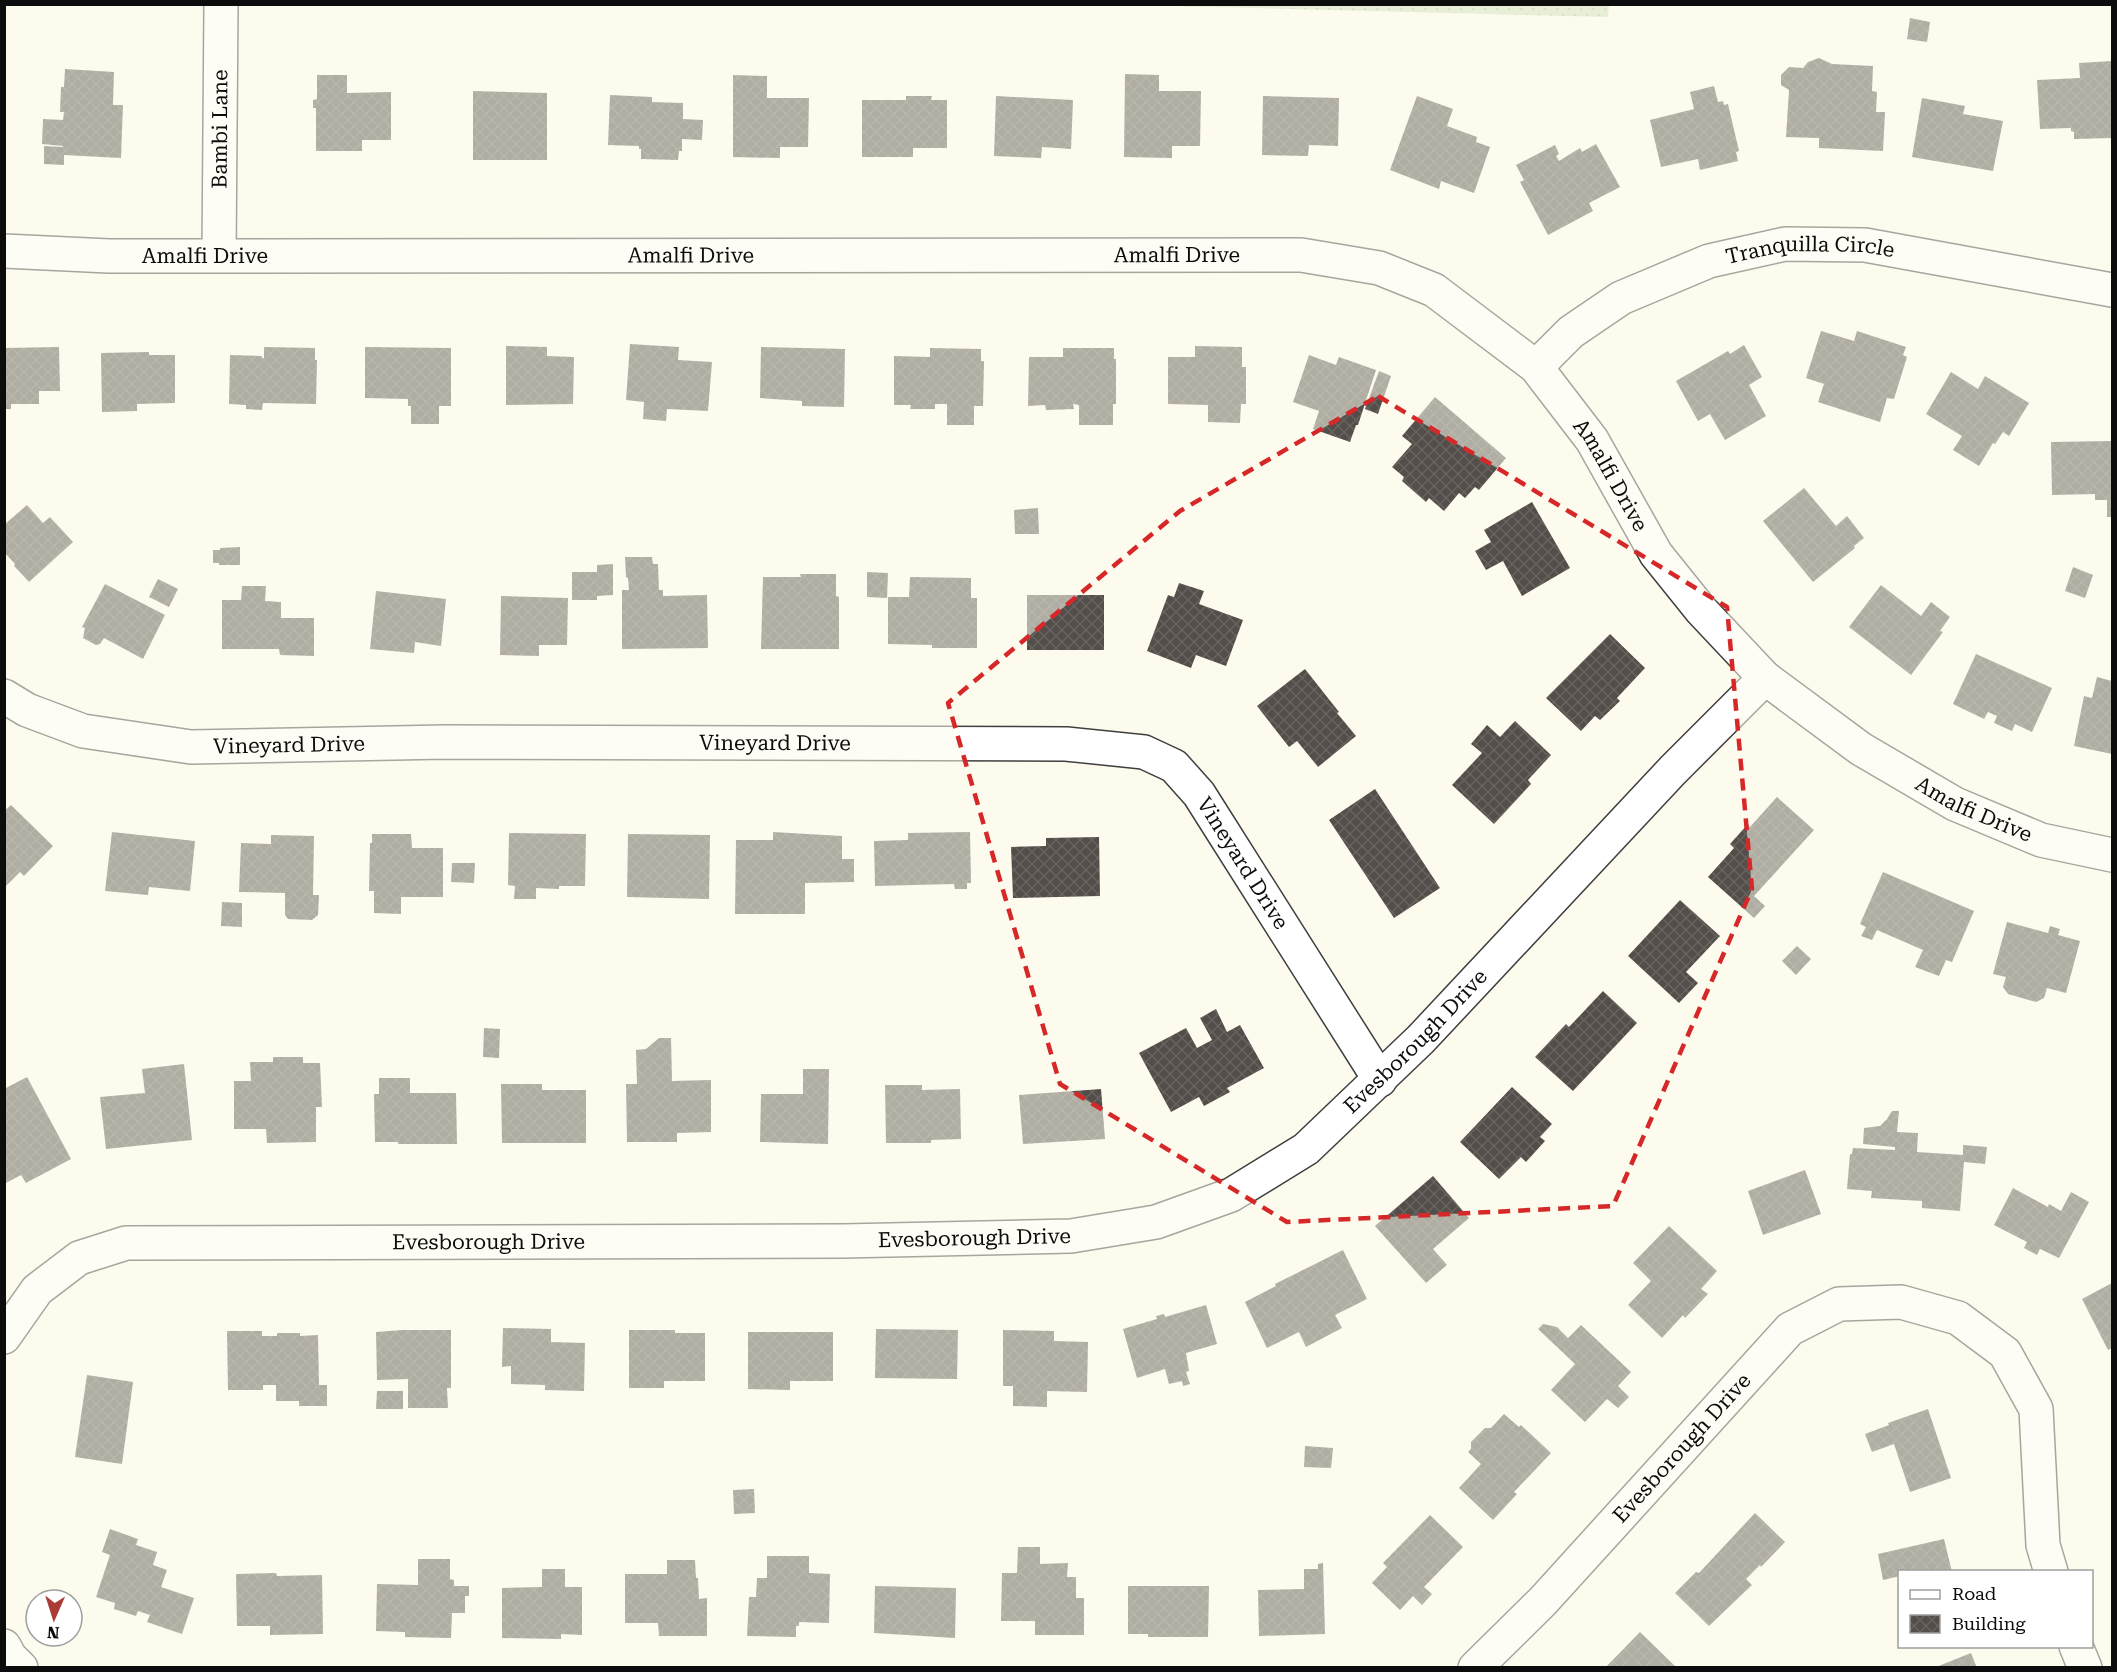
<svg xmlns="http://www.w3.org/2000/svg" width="2117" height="1672" font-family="'Roboto Serif',serif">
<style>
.park{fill:url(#park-dots)}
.building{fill:url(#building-cross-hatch)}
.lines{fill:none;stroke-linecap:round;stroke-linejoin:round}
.street-casing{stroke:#3f3f3f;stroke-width:36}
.street{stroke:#fff;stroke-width:33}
.marked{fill:none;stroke:#d62828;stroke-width:4.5;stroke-dasharray:12 8;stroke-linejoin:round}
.labels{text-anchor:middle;stroke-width:6;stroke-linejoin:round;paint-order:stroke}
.street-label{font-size:21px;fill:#0c0c0c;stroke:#fff}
</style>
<defs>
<pattern id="park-dots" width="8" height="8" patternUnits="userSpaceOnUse" patternTransform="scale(1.5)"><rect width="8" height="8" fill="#cce3bb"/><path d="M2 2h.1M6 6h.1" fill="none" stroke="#aec2a0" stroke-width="1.8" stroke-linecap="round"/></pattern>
<pattern id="building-cross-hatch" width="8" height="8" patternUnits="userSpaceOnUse" patternTransform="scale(1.5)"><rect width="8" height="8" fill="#534e4a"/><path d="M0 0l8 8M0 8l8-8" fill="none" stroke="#676360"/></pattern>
</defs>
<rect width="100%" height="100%" fill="#fdfbed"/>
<polygon class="park" points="1132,5 1609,5 1608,17"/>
<g class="building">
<polygon points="1910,18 1930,22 1927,42 1907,39"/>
<polygon points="1819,58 1832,64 1873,66 1872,91 1877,92 1876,112 1885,112 1883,151 1819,148 1819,138 1786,137 1789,90 1781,85 1781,75 1789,67 1803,68 1808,62"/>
<polygon points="2112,61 2112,138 2074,139 2074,132 2071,131 2071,128 2040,129 2037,80 2080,78 2079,63"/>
<polygon points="65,69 114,72 113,105 123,105 121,158 64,155 64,165 44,164 44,146 63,147 63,146 42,144 43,119 63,120 64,112 60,112 61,87 64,87"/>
<polygon points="1125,74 1159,75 1159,91 1201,91 1200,146 1172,146 1172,158 1124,157"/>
<polygon points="317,75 347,75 347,93 391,92 391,140 362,140 362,151 316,151 316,108 313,108 313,100 317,99"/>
<polygon points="733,75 767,76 767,98 809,98 808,147 780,147 780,158 733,157"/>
<polygon points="1714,86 1718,102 1723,101 1724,105 1728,104 1739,151 1736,152 1738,161 1700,170 1698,159 1661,167 1650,120 1694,109 1690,92"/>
<polygon points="473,91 547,93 547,160 473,160"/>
<polygon points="610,95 652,97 652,102 683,103 683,119 703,120 702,140 682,139 682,151 679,151 678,160 641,159 641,149 639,149 639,146 608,145"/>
<polygon points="906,96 932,96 931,100 947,100 947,148 913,148 913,157 862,157 862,100 906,100"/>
<polygon points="996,96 1073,100 1071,149 1042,147 1041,158 994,156"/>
<polygon points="1263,96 1339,98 1338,146 1309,145 1308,156 1262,155"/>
<polygon points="1417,96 1453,109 1447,126 1477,137 1476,142 1490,147 1474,193 1441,181 1439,189 1390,170"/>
<polygon points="1922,98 1965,106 1963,114 2003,121 1993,171 1912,157"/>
<polygon points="1596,144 1620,187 1589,203 1593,211 1548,235 1520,182 1524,180 1516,165 1555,145 1559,154 1556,156 1559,161 1580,148 1582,152"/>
<polygon points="1821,331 1854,341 1857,331 1906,347 1903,355 1907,357 1894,399 1887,398 1880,422 1818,402 1824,384 1806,378"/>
<polygon points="630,344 679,347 678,360 712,362 708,411 667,409 666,421 643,419 644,402 626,400"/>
<polygon points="1744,345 1762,377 1749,385 1766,416 1725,440 1710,414 1698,421 1676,381 1728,351 1730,354"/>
<polygon points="506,346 547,347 547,356 574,357 573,404 506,405"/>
<polygon points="1195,346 1242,347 1242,367 1246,367 1246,404 1241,404 1240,423 1208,422 1208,405 1168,404 1168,357 1195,357"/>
<polygon points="59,347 60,391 39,391 39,404 11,404 11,409 4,409 4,348"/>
<polygon points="264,347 315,348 315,360 317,360 316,404 263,403 262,410 246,409 246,405 229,404 230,355 262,356 262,358 264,358"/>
<polygon points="365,347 451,348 451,406 439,406 439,424 411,424 411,406 408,406 408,399 365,398"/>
<polygon points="761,347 845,349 844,407 802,406 802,401 760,398"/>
<polygon points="930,348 981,349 981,361 984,361 983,406 974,406 974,425 947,425 947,404 935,404 935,409 910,409 911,405 894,405 894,356 930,357"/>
<polygon points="1063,348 1114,348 1114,359 1116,359 1116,404 1113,404 1113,425 1079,425 1079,405 1073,404 1074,409 1046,410 1045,405 1028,406 1029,357 1063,357"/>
<polygon points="149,352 149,355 175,355 175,403 137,404 137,411 102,412 101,353"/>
<polygon points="1309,355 1336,365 1339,357 1376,370 1358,425 1356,425 1350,442 1313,429 1319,411 1293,402"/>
<polygon points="1379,371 1391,376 1378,414 1365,409"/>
<polygon points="1951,372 1978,389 1985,376 2029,403 2009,436 2003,432 1995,444 1993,443 1979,466 1953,450 1962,436 1926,414"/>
<polygon points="1435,397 1506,458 1479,490 1475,487 1465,498 1459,493 1444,511 1429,498 1426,502 1402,481 1404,477 1392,467 1412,444 1402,436"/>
<polygon points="2112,441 2112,517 2107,517 2107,500 2095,500 2095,494 2052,495 2051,442"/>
<polygon points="1804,488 1836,526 1847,516 1864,538 1854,546 1855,548 1813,582 1763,521"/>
<polygon points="1532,502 1570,568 1522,596 1503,561 1486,570 1475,551 1491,542 1484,530"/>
<polygon points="27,505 43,523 50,517 73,542 29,582 14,566 15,564 4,552 4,525"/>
<polygon points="1038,508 1039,534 1015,534 1014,510"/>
<polygon points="240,547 240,565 219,565 219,563 213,563 213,550 220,550 220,548"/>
<polygon points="625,557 652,557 653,564 658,564 659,590 663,590 663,596 707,595 708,648 622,649 622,590 629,590 628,578 626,577"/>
<polygon points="613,564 613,595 597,596 597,600 572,600 572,572 597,572 597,565"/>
<polygon points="2073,567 2093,575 2085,598 2065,591"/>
<polygon points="867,572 888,573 887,598 867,597"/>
<polygon points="800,574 836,574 836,596 839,597 839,649 761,649 763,577 801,577"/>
<polygon points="910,577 971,578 971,598 977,598 977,648 932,648 932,645 888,644 888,597 909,597"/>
<polygon points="158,579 178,589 169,607 149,597"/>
<polygon points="1179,583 1204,591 1199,604 1243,620 1226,666 1196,655 1191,668 1147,651 1168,595 1174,597"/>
<polygon points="105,584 165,615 143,659 104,638 100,644 96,645 83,638 85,628 82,627"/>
<polygon points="1881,585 1921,616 1931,602 1950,617 1940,631 1943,632 1911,675 1849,627"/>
<polygon points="242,586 266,586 265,601 281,602 281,618 314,618 314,656 280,655 279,649 222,649 222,600 241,600"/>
<polygon points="376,591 446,599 441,646 415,642 414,653 370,649"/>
<rect x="1027" y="595" width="77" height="55"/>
<polygon points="501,596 568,598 567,645 539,645 539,656 500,655"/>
<polygon points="1610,634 1645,668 1617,698 1620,701 1600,720 1595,716 1581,731 1546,698"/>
<polygon points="1976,654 2052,688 2032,732 2015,724 2012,731 1994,723 1997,716 1988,712 1984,719 1953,704"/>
<polygon points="1305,669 1339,712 1337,713 1356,736 1318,767 1297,741 1289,747 1257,706"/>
<polygon points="2097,677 2112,681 2112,754 2074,746 2084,696 2092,698"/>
<polygon points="1515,721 1551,755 1528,780 1531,784 1494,824 1452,785 1482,753 1471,744 1487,725 1500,737"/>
<polygon points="1375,789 1440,888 1394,918 1329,820"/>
<polygon points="1777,797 1814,830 1754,896 1765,906 1754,918 1708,877 1734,848 1730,844 1748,824 1750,827"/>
<polygon points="11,805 53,846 24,876 20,872 4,888 4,811"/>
<polygon points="112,832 195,841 190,891 149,887 148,895 105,891"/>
<polygon points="773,832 842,836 842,859 854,859 854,882 805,883 805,914 735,914 736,840 773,840"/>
<polygon points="970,832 971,883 967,883 967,889 955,889 954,884 875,886 874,841 908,840 908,833"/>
<polygon points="509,833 586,834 585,886 559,886 559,889 536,888 536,899 514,899 515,886 508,885"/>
<polygon points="372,834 411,834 412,848 443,848 443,897 401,897 401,914 374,913 374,891 369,891 370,843 372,843"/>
<polygon points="628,834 710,835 709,899 627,897"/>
<polygon points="271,835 314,836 313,895 319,895 318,915 312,920 288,919 285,915 285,893 239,892 241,843 271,844"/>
<polygon points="1099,837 1100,896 1013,898 1011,847 1046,846 1046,838"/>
<polygon points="452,863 475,863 474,883 451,882"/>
<polygon points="1883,872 1974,911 1952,962 1946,960 1939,976 1915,967 1923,950 1877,930 1872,940 1861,936 1866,927 1860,924"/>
<polygon points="1680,900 1720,936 1686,972 1698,983 1679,1003 1628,956"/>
<polygon points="222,902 242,903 242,927 221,926"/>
<polygon points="2007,922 2048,933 2050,926 2060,929 2058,935 2080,941 2066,993 2047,988 2044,998 2036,1002 2008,994 2003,987 2006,977 1993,974"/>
<polygon points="1797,946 1811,959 1796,975 1782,961"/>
<polygon points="1603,991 1637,1023 1573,1091 1535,1057 1566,1024 1569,1027"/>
<polygon points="1216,1009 1227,1032 1240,1025 1264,1068 1227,1088 1230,1092 1204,1106 1199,1097 1171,1112 1139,1053 1186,1028 1197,1048 1212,1040 1200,1018"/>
<polygon points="484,1028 500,1029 499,1058 483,1057"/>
<polygon points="659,1038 671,1038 672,1081 711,1080 711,1132 677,1133 677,1142 627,1142 626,1084 637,1084 636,1050 646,1049"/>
<polygon points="273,1057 303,1057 303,1063 320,1063 322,1107 316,1107 316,1142 267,1143 266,1129 234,1129 234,1081 251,1081 250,1062 273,1062"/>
<polygon points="184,1064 192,1140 106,1149 100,1097 145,1093 142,1069"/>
<polygon points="803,1069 829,1069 828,1144 760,1142 761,1094 803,1094"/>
<polygon points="27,1077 71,1159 26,1183 21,1175 4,1184 4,1089"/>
<polygon points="379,1078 410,1078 410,1093 456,1093 457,1144 398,1144 398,1142 375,1142 374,1094 379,1094"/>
<polygon points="501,1084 542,1084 542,1090 586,1090 586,1143 502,1143"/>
<polygon points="885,1085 922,1085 922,1090 960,1089 961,1139 931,1140 931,1143 886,1143"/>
<polygon points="1512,1087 1552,1124 1540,1137 1545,1141 1526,1162 1521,1157 1499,1179 1460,1142"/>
<polygon points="1101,1089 1105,1139 1023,1144 1019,1095"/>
<polygon points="1892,1111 1899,1111 1897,1132 1918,1133 1917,1152 1963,1155 1963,1145 1987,1147 1985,1164 1964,1162 1960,1211 1922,1208 1922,1201 1871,1198 1872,1191 1847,1189 1850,1154 1852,1154 1853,1148 1895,1150 1895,1147 1863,1144 1864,1128 1880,1126 1887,1119"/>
<polygon points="1805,1170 1821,1214 1763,1235 1748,1191"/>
<polygon points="1433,1176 1469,1218 1433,1249 1447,1265 1426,1283 1375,1226"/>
<polygon points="2013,1188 2048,1207 2049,1204 2061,1211 2071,1192 2089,1202 2059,1258 2040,1249 2037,1255 2024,1248 2027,1242 1994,1225"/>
<polygon points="1669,1226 1717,1271 1701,1289 1708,1294 1685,1318 1683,1315 1662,1338 1628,1305 1651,1281 1633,1263"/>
<polygon points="1343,1250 1367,1299 1335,1315 1342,1328 1306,1347 1299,1332 1267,1348 1245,1302 1276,1286 1275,1284"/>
<polygon points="2112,1283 2112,1348 2108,1350 2082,1299"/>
<polygon points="1206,1305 1217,1344 1186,1353 1189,1371 1186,1372 1190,1384 1183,1386 1182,1381 1169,1384 1165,1369 1137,1378 1123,1329 1157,1319 1156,1316 1164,1314 1165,1317"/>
<polygon points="1543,1324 1557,1327 1568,1338 1581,1325 1631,1372 1618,1386 1629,1397 1618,1408 1607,1399 1585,1422 1551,1390 1575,1364 1538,1329"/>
<polygon points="503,1328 551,1329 551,1342 585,1343 584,1391 545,1390 545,1385 511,1384 511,1366 502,1367"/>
<polygon points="876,1329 958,1330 957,1379 875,1378"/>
<polygon points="403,1330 451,1330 451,1388 447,1388 448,1408 408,1408 408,1379 377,1380 376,1332"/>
<polygon points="629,1330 675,1330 675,1333 705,1333 705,1381 664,1381 664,1388 629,1388"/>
<polygon points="1003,1330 1054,1331 1054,1341 1088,1342 1087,1392 1047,1391 1047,1407 1013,1406 1013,1386 1003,1386"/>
<polygon points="227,1331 262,1331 262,1336 277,1336 277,1333 300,1333 300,1336 318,1335 319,1385 327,1385 327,1406 299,1406 299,1401 276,1401 276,1385 263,1385 263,1390 228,1390"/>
<polygon points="748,1332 833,1332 833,1381 790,1381 790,1390 748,1389"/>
<polygon points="87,1375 133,1382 122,1464 75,1457"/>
<polygon points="377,1391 403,1391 403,1409 376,1409"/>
<polygon points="1928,1409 1951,1478 1910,1492 1894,1444 1872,1452 1865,1434 1889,1425 1888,1423"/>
<polygon points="1504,1414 1519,1427 1521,1425 1551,1453 1514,1492 1517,1494 1493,1520 1459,1488 1481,1464 1468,1452 1471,1449 1471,1442 1485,1428 1491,1428"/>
<polygon points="1305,1446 1333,1448 1331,1468 1304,1467"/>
<polygon points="754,1489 755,1513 734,1514 733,1490"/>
<polygon points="1755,1513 1785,1542 1761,1567 1760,1565 1746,1579 1752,1585 1709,1626 1675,1593 1696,1572 1699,1573"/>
<polygon points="1430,1515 1463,1547 1424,1587 1432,1594 1422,1605 1413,1596 1400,1610 1372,1583 1387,1567 1383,1563"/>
<polygon points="110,1529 138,1539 136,1545 157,1552 153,1565 167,1570 161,1587 194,1598 182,1634 147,1622 150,1615 138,1611 136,1616 114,1609 115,1603 96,1597 110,1555 102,1552"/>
<polygon points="1944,1539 1952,1572 1900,1572 1900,1576 1883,1580 1878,1554"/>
<polygon points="1018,1547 1040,1547 1040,1564 1068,1563 1067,1577 1076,1577 1076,1598 1084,1598 1084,1635 1035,1635 1035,1621 1001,1621 1002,1573 1017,1573"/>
<polygon points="767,1556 809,1556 809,1573 830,1574 829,1623 799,1622 799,1626 796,1626 796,1637 747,1636 749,1597 756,1597 757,1578 767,1578"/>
<polygon points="418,1559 450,1559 450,1579 454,1580 454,1586 469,1586 469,1596 465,1596 465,1613 452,1613 451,1638 405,1637 405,1632 376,1631 377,1584 418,1585"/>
<polygon points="667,1560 695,1560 696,1578 698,1578 699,1599 707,1598 707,1636 659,1636 658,1623 625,1623 625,1574 667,1574"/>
<polygon points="1323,1563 1325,1634 1259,1636 1258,1590 1304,1589 1304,1569 1318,1569 1318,1564"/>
<polygon points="542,1569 565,1569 565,1587 582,1587 582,1635 561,1634 561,1639 502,1638 502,1588 542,1587"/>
<polygon points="276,1573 277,1576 322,1575 323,1634 270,1635 270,1626 237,1626 236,1574"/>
<polygon points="875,1586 956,1588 955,1638 874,1633"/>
<polygon points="1128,1586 1209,1586 1208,1637 1148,1637 1148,1634 1128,1634"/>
<polygon points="1640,1632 1677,1668 1605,1668"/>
<polygon points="1971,1653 1977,1668 1936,1668 1936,1667"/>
</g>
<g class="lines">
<defs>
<g id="street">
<path id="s1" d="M 4,251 L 109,256 L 1301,255 L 1379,268 L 1434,290 L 1536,367 L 1592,440 L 1656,554 L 1701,610 L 1765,678 L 1861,749 L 1955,804 L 2041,840 L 2112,855"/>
<path id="s2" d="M 219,255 L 221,4"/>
<path id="s3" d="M 1536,367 L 1571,332 L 1621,298 L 1709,261 L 1785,244 L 1865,245 L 2112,290"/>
<path id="s4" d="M 4,696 L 27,710 L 83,731 L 191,747 L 445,742 L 1066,744 L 1144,752 L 1174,766 L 1199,794 L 1380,1080"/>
<path id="s5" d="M 4,1337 L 37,1290 L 79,1258 L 126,1243 L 843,1241 L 1071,1236 L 1156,1222 L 1231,1195 L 1306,1149 L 1421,1039 L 1673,770 L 1765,678"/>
<polyline points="4,1646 10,1657 21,1668"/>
<polyline points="2076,1646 2085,1668"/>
<path id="s6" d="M 1475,1668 L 1543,1601 L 1790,1329 L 1839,1304 L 1901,1302 L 1958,1318 L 2005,1353 L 2036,1409 L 2043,1545 L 2051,1572"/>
</g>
</defs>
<use href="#street" class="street-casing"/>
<use href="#street" class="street"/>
</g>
<path d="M0 0H2117V1672H0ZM 1378,396 L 1727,607 L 1752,889 L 1613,1206 L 1287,1222 L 1060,1084 L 948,703 L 1180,511 Z" fill="#fdfbed" fill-opacity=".55" fill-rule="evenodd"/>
<path class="marked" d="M 1378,396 L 1727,607 L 1752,889 L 1613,1206 L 1287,1222 L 1060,1084 L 948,703 L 1180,511 Z"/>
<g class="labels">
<g class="street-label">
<text dy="7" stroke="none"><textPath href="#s2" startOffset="126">Bambi Lane</textPath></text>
<text dy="7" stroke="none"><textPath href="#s1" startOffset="201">Amalfi Drive</textPath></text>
<text dy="7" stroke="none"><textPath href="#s1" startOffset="687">Amalfi Drive</textPath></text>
<text dy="7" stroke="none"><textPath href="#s1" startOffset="1173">Amalfi Drive</textPath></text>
<text dy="7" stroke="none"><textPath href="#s3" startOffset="308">Tranquilla Circle</textPath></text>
<text dy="7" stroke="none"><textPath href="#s1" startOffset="1695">Amalfi Drive</textPath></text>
<text dy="7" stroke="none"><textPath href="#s4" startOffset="780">Vineyard Drive</textPath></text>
<text dy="7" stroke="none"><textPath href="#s4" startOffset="294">Vineyard Drive</textPath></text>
<text dy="7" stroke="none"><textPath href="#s1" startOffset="2199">Amalfi Drive</textPath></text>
<text dy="7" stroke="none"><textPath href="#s4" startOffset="1302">Vineyard Drive</textPath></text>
<text dy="7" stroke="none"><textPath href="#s5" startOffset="1512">Evesborough Drive</textPath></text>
<text dy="7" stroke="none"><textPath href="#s5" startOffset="1008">Evesborough Drive</textPath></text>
<text dy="7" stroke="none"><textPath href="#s5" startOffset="522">Evesborough Drive</textPath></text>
<text dy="7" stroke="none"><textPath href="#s6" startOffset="302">Evesborough Drive</textPath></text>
</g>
</g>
<rect width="2117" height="1672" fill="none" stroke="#0c0c0c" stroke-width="12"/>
<rect x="1898" y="1570" width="195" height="78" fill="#ffffff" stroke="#9e9e9e" stroke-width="1.5"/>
<rect x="1910" y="1590" width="30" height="9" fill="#ffffff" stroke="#9e9e9e" stroke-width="1.5"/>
<text x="1952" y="1600" font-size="18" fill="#0c0c0c">Road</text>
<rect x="1910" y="1615" width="30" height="18" fill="url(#building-cross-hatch)" stroke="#9e9e9e" stroke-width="1.5"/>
<text x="1952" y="1630" font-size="18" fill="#0c0c0c">Building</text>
<g transform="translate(54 1618) rotate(183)"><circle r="28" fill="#ffffff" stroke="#9e9e9e" stroke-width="1.5"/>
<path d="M0-4.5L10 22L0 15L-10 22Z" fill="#ab3b35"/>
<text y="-9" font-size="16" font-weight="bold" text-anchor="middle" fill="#0c0c0c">N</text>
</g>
</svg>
